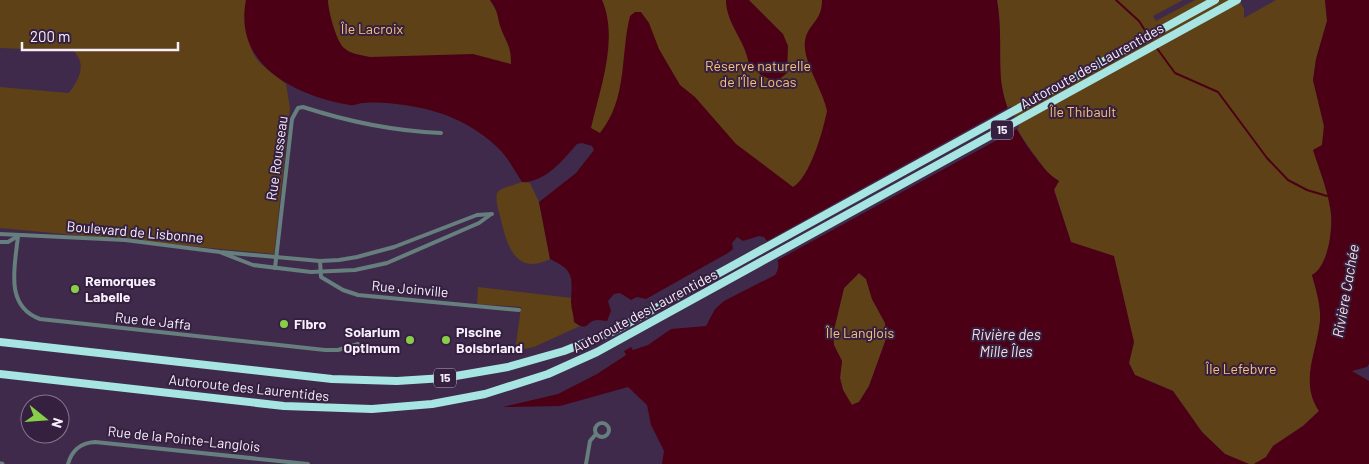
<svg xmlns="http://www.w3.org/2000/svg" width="1369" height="464" font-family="Barlow,sans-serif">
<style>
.green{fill:#5e4117}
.water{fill:#4c0015;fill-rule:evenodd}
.pier{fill:#3f2a4b}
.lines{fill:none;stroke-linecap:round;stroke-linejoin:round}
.stream{stroke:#4c0015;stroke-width:2}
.minor{stroke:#667e7d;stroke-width:4}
.tertiary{stroke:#667e7d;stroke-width:5}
.motorway{stroke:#a7e5e2;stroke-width:8}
.poi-dot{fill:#88cf49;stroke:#352040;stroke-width:2}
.labels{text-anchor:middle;stroke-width:4;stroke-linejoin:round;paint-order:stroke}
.shield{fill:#352040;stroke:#bdb1c4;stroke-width:1}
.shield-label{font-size:12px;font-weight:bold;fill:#f7effc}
.park-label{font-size:14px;fill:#f9c178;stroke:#352040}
.street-label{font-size:14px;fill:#f7effc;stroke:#352040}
.poi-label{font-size:14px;font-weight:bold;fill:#f7effc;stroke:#352040;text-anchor:start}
.water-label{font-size:15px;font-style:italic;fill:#f5dcde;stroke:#352040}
</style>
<rect width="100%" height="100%" fill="#3f2a4b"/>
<g class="green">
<path d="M 0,0 L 246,0 C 243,15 247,45 256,58 C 263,68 277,76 286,84 L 290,108 L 274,254 L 0,228 L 0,87 L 69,93 C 79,79 87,66 74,51 L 0,48 Z"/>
<polygon points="308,0 490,0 530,70 394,69 335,48"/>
<polygon points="582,0 837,0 844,199 607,150 571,128"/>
<path d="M 997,0 L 1183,0 L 1153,16 L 1156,21 L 1195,0 L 1239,0 L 1244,9 L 1244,18 L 1276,0 L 1325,0 L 1327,21 L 1316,59 L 1313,80 L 1324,126 L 1322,145 L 1314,150 C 1319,169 1327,188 1330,207 C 1334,225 1329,266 1312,275 C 1316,290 1321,305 1320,321 C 1317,351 1300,383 1319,411 L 1303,426 L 1273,446 L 1266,457 L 1254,464 L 1249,464 L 1225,454 L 1202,432 L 1173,391 L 1135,375 L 1129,363 L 1134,342 L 1071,242 L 1054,189 L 1059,181 C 1047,174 1041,164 1033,153 C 1017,132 1004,107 1001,80 C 999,53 1002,28 997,0 Z"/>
<path d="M 522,182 L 530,183 L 539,202 L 550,259 C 516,276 507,246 501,220 C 499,211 495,202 497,193 L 501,189 Z"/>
<polygon points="859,273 866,279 872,299 885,323 886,339 869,386 859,402 851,405 843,390 840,378 842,361 834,346 833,334 844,288"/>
<polygon points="478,287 572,298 574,322 580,326 534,347 515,351 521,307 477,304"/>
</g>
<g class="water">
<path d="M 246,0 L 328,0 C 328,10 336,41 344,48 C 351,54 360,55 370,57 L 473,54 L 511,64 C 511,44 506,43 500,26 C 497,14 498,11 490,0 L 602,0 C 619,39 600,88 591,128 L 600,133 C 628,98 620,56 630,16 L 635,12 L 641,12 L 649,23 L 659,49 L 680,85 L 695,97 L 736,144 L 793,187 C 810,177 823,131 827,111 C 823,90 802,61 805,41 C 808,23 822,22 822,0 L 997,0 C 1002,29 999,53 1001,80 C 1004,107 1017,133 1033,154 C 1041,164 1047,174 1059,181 L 1054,190 L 1071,242 L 1114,256 L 1134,342 L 1129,363 L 1135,375 L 1173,391 L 1202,432 L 1225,454 L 1249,464 L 662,464 L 664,451 L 651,425 L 647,405 L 628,387 L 560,406 L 503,407 L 558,394 L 597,374 L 626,355 L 624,351 L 631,347 L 633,350 L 648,345 L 671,329 L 706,326 L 715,309 L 724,301 L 775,275 C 784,263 773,248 764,237 L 759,236 L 743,241 L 737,237 L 732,243 L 733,249 L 728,253 L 646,299 L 637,297 L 631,300 L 620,293 L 614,294 L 608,301 L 611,311 L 607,321 C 604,321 601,320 598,320 C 586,320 589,333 574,322 C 574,315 571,309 571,302 C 572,277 575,271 550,259 L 539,202 L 576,173 L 594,150 L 592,146 L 582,143 L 577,144 C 563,160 545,183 522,182 C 515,172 508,157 498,148 C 482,132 458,118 436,112 C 417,106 384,101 364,103 C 359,103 355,106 350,105 C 295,96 233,65 246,0 ZM 859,273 L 866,279 L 872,299 L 885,323 L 886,339 L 869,386 L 859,402 L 852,405 L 843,390 L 840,378 L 842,361 L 834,345 L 833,334 L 844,288 Z"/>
<path d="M 726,0 L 749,0 L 783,34 L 788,46 L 787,73 L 776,82 L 761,75 L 749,65 C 746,41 726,24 726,0 Z"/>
<path d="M 1325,0 L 1369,0 L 1369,364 L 1367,367 L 1352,371 L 1369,381 L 1369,464 L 1254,464 L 1266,457 L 1273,446 L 1303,426 L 1319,411 C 1299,381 1317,353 1320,321 C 1321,305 1316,290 1312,275 C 1329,266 1334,225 1330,207 C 1327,188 1319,169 1313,150 L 1322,145 L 1324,126 L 1313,80 L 1316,59 L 1327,21 Z"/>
</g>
<polygon class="pier" points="1011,106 1019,128 776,261 765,242"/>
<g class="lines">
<g class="stream">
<polyline points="1116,0 1139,21 1148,35"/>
<polyline points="1156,47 1175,73 1218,92 1267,158 1288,180 1307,190 1327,196"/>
</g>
<g class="minor">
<polyline points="0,234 125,240 220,252 320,261 339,260 357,257 394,247 477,215 492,214"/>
<path d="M 18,236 C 15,266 4,306 40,319 L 325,350 L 338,350 L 358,344"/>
<polyline points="0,242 8,242 18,236"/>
<polyline points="222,253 253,265 311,272 355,270 387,263 479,223 490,215"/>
<polyline points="320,261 321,277 343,290 358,295 519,310"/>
<path d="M 275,268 L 292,119 L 298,108 L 303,107 C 349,122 393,131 441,133"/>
<circle cx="602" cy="430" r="7"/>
<path d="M 68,464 C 72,450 80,443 95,442 L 308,464"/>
<polyline points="586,464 590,441 596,434"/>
</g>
<polyline class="tertiary" points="0,464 2,464"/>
<g class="motorway">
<polyline points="0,342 332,379 397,381 444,378 508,367 564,351 614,331 1215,0"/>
<polyline points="0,374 284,406 372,409 432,404 485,394 548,374 597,352 1237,0"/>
</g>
</g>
<g class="poi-dot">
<circle cx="75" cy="289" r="5"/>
<circle cx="284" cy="324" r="5"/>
<circle cx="410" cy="340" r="5"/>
<circle cx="446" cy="340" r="5"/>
</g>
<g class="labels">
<g class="shield">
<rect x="991" y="120.5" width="22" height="19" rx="4"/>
<rect x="434" y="368.5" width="22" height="19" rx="4"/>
</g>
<g class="shield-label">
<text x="1002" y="134">15</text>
<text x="445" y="382">15</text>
</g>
<g class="park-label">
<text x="372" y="34">Île Lacroix</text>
<text x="758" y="71">Réserve naturelle<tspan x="758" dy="16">de l'Île Locas</tspan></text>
<text x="1083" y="117">Île Thibault</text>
<text x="860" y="338">Île Langlois</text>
<text x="1241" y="374">Île Lefebvre</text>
</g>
<g class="street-label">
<text transform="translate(1092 66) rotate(-29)" y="5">Autoroute des Laurentides</text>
<text transform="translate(277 158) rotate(-82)" y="5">Rue Rousseau</text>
<text transform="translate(135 232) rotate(5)" y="5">Boulevard de Lisbonne</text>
<text transform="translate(410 289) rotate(5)" y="5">Rue Joinville</text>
<text transform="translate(645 311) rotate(-28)" y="5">Autoroute des Laurentides</text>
<text transform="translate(153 321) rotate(6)" y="5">Rue de Jaffa</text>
<text transform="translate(249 388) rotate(6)" y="5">Autoroute des Laurentides</text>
<text transform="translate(184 439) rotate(6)" y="5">Rue de la Pointe-Langlois</text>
</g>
<g class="poi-label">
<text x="85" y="286">Remorques<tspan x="85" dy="16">Labelle</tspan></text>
<text x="294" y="329">Fibro</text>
<text x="400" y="337" text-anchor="end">Solarium<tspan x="400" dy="16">Optimum</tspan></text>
<text x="456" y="337">Piscine<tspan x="456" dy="16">Boisbriand</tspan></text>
</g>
<g class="water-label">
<text transform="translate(1346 291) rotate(-80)" y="5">Rivière Cachée</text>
<text x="1006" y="340">Rivière des<tspan x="1006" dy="17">Mille Îles</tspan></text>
</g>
</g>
<g transform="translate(45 419) rotate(107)"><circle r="24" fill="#352040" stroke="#83738b"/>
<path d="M0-4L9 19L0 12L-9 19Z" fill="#88cf49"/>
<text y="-8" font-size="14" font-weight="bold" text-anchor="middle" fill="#f7effc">N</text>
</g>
<path d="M22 42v8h156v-8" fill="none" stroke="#f7effc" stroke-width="2.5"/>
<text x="30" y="42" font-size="15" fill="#f7effc" stroke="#352040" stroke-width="4" paint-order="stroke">200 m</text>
</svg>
